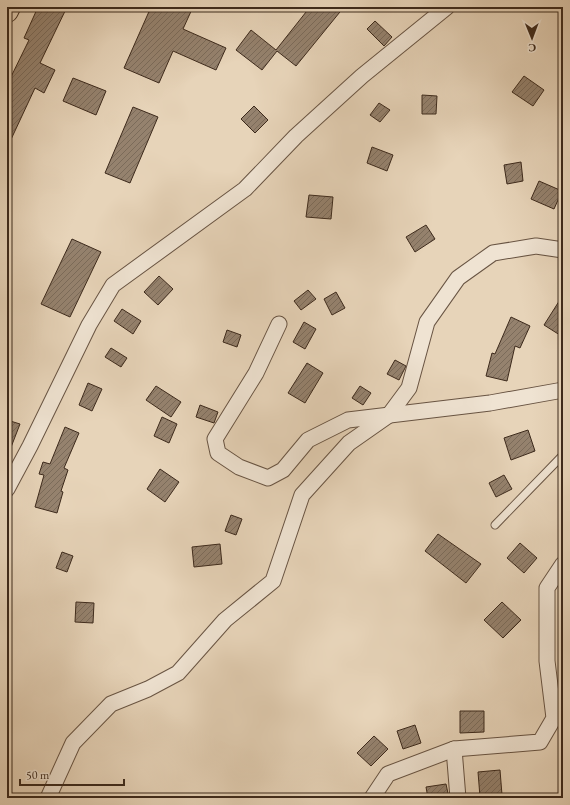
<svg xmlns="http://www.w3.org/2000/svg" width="570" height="805" font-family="'EB Garamond',serif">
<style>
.building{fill:url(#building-hatch);stroke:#3d2a1c}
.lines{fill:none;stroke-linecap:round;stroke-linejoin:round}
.lane-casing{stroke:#685443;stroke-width:9}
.street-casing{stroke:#685443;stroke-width:17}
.primary-casing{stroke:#3d2a1c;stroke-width:24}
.lane{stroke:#efe3d2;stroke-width:7}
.street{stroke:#efe3d2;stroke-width:15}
.primary{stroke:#e7d4b9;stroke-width:22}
</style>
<defs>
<pattern id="building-hatch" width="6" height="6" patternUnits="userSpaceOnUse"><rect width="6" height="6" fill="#95826e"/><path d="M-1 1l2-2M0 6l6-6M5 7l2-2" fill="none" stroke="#7b6b5a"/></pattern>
</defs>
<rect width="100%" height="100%" fill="#e7d4b9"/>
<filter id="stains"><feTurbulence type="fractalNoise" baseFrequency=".005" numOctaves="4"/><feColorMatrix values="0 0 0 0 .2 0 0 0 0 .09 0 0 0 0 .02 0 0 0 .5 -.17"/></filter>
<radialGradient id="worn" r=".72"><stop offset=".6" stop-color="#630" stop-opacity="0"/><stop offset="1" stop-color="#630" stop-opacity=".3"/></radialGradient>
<g class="building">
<polygon points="38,7 67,7 40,63 55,70 44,93 35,88 7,148 7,85 29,40 24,38"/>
<polygon points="151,7 193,7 183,29 226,48 216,70 173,51 159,83 124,68"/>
<polygon points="310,7 344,7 296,66 277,51 262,70 236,50 251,30 276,50"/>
<polygon points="375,21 392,37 384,46 367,29"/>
<polygon points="524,76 544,90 533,106 512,92"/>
<polygon points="73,78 106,91 96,115 63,101"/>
<polygon points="422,95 437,96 436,114 422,114"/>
<polygon points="379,103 390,110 380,122 370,115"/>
<polygon points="254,106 268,120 255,133 241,119"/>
<polygon points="133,107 158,117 130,183 105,173"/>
<polygon points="372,147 393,155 387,171 367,163"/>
<polygon points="521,162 523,181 507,184 504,165"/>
<polygon points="539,181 562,191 554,209 531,199"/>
<polygon points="309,195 333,197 331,219 306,217"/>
<polygon points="426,225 435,239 415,252 406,237"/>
<polygon points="72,239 101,252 70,317 41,304"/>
<polygon points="159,276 173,289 158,305 144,292"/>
<polygon points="308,290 316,299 301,310 294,301"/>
<polygon points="336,292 345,308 332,315 324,299"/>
<polygon points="563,295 563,337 544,325"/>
<polygon points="122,309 141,321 133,334 114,321"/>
<polygon points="511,317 530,326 520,348 515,346 507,381 486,376 492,353 495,354"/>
<polygon points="304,322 316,329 305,349 293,342"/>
<polygon points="227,330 241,335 237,347 223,342"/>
<polygon points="111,348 127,358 121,367 105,357"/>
<polygon points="395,360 406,366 399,380 387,374"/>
<polygon points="307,363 323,373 305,403 288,393"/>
<polygon points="88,383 102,389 92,411 79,405"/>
<polygon points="156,386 181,402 171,417 146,400"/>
<polygon points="360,386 371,393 363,405 352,398"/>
<polygon points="200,405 218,412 214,423 196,417"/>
<polygon points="162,417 177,424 169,443 154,436"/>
<polygon points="7,420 20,424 8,455 7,455"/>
<polygon points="65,427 79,433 64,468 68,470 61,491 63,492 57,513 35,507 44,475 39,474 43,462 50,464"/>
<polygon points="528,430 535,451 511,460 504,438"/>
<polygon points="160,469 179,482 165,502 147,489"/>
<polygon points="504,475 512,489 496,497 489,483"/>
<polygon points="231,515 242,519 236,535 225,531"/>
<polygon points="438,534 481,564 466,583 425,551"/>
<polygon points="520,543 537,558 524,573 507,558"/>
<polygon points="220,544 222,564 194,567 192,547"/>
<polygon points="62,552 73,556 67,572 56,568"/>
<polygon points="76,602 94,603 93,623 75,622"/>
<polygon points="502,602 521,620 503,638 484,620"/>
<polygon points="460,711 484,711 484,732 460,733"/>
<polygon points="415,725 421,743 403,749 397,731"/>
<polygon points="374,736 388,749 371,766 357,753"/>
<polygon points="500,770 502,795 480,797 478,772"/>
<polygon points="446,784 449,798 428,798 426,787"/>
</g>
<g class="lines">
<defs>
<polyline id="lane" points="495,525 563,455"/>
<g id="street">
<polyline points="279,324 256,373 215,439 218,453 239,467 268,478 283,470 308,440 348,420 490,403 563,390"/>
<polyline points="7,489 30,446 89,325 113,285 245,189 296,136 362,76 447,7"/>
<polyline points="454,749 458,798"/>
<polyline points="48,798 73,743 111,704 148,689 178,673 225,620 273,581 302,495 349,443 389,415 409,388 427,322 458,278 493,253 536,246 563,250"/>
<polyline points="372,798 388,774 454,749 540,742 554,718 547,661 547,588 563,564"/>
</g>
<polyline id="primary" points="7,11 9,7"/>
</defs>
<use href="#lane" class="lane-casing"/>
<use href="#street" class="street-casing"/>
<use href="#primary" class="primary-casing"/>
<use href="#lane" class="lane"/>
<use href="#street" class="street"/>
<use href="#primary" class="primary"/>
</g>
<rect width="570" height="805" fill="none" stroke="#e7d4b9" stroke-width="24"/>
<rect x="8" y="8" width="554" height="789" fill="none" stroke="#3d2a1c" stroke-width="2"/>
<rect x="12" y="12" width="546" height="781" fill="none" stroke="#3d2a1c"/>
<g transform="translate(532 38) rotate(179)" stroke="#efe3d2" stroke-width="3" paint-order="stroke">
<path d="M0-3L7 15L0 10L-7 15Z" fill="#3d2a1c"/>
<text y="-6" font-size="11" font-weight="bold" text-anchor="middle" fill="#3d2a1c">С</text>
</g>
<path d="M20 779v6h104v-6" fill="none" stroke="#3d2a1c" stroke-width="2"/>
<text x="26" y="779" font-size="12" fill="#3d2a1c" stroke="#efe3d2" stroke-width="3" paint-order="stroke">50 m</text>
<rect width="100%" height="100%" filter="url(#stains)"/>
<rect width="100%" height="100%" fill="url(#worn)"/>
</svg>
